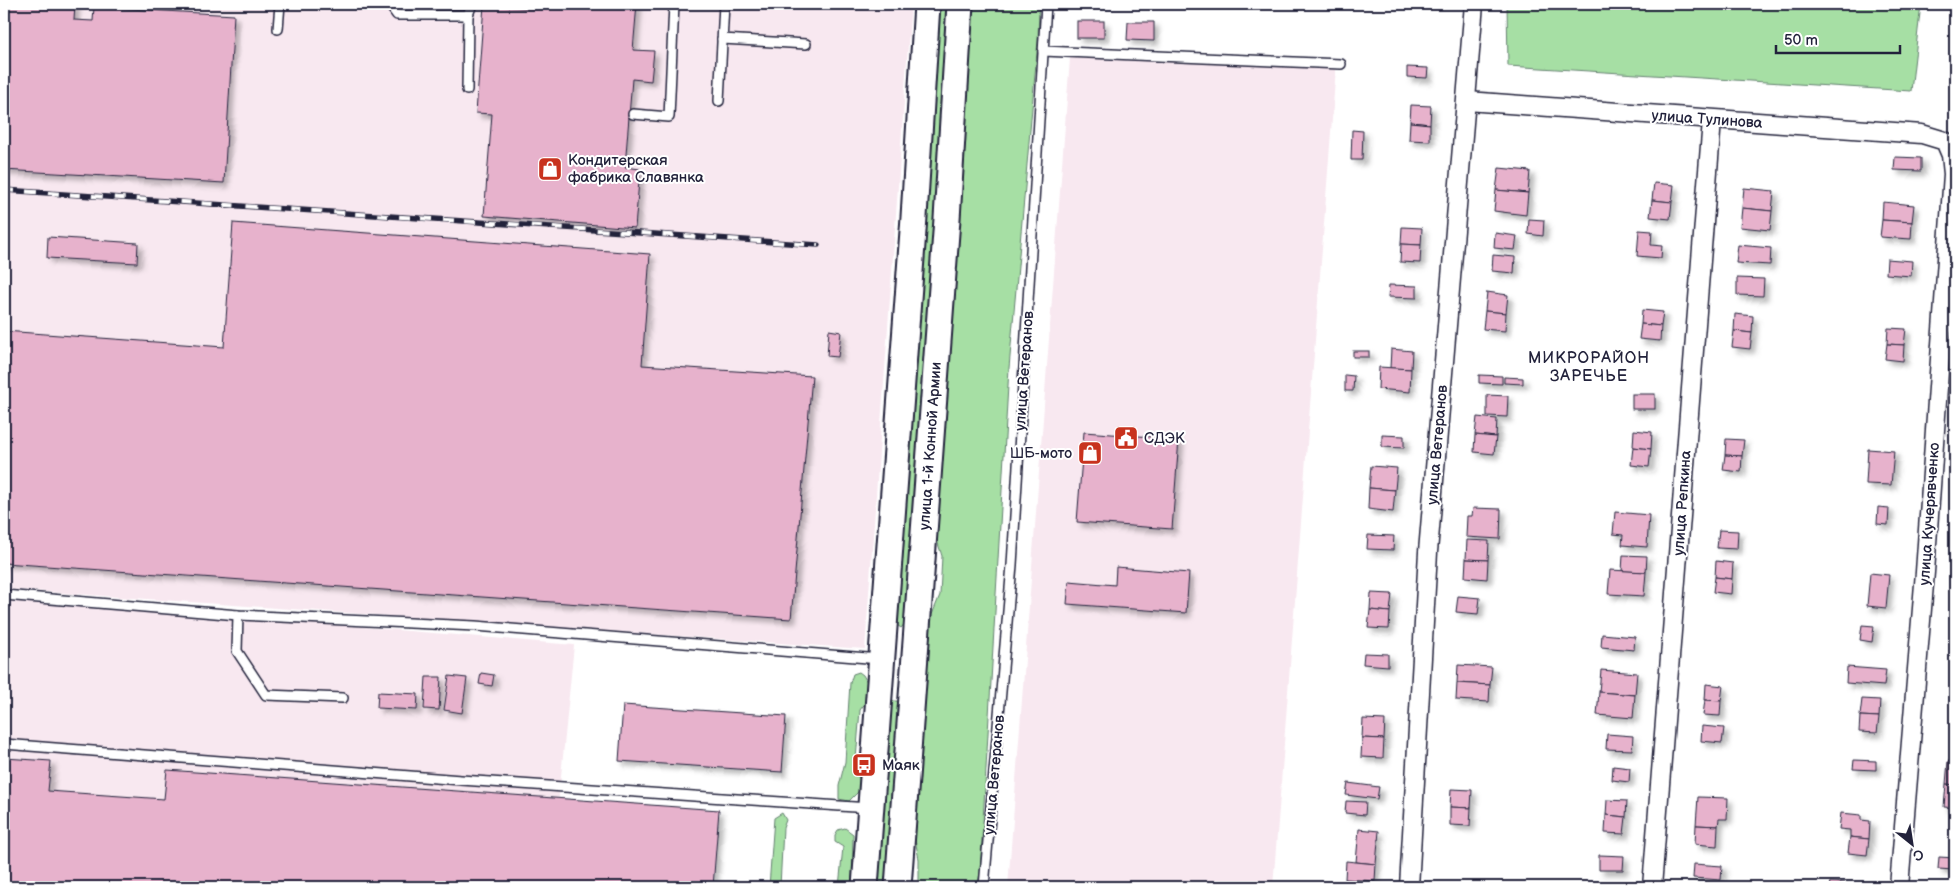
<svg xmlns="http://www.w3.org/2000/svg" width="1959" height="891" font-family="'Balsamiq Sans',sans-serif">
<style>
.built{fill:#f8e8f0}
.green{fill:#a6dfa4;stroke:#648070}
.building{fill:#e7b2cc;stroke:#22223b;filter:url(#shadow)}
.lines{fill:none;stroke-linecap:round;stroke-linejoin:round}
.service-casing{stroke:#22223b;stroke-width:12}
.minor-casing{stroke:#22223b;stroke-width:21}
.secondary-casing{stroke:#22223b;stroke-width:29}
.service{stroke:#fff;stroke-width:9}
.minor{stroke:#fff;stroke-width:18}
.secondary{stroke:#fff;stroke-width:25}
.rail-casing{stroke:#22223b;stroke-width:5.5}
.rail{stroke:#fff;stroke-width:4;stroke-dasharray:11;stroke-linecap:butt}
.labels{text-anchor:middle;stroke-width:4;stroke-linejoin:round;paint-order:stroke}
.street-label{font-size:15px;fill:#22223b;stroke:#fff}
.poi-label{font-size:15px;fill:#22223b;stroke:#fff;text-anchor:start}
.neighbourhood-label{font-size:16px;letter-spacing:1px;fill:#22223b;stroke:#fff}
</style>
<defs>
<filter id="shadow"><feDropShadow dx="4.5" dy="4.5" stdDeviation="2.5" flood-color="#0004"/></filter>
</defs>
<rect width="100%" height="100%" fill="#fff"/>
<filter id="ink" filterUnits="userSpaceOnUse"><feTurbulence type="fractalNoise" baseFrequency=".02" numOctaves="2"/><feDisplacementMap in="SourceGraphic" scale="10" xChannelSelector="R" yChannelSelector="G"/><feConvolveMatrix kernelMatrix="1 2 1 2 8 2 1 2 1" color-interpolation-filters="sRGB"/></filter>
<g filter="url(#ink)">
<g class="built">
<polygon points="4,4 911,4 865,649 4,589"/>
<polygon points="1070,58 1336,67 1273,887 1008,887"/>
<polygon points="4,597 574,645 550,887 4,887"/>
</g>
<g class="green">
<path d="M 939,4 L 949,4 C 938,210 920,416 906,622 L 901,628 L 897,625 L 896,619 L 917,318 L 929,173 Z"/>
<polygon points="973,4 1039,4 1038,40 1009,368 980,873 977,887 919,887 919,859 915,840 915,827 929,622 940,595 942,556 935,534 947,340 970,57 971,14"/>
<polygon points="1507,4 1921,4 1911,91 1508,66"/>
<polygon points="859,672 863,675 867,682 868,699 860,710 855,772 861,781 858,792 849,801 839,799 839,786 845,762 850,683 853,674"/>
<polygon points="894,701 897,701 899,706 886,887 876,887 890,704"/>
<polygon points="782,813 786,820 783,828 780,887 769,887 774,818"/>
<polygon points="845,828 853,834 852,887 839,887 843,847 835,842 835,835 838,830"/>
</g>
<g class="building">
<polygon points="4,4 75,4 74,20 93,21 94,7 234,15 224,183 4,170"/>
<polygon points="538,4 637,4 633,50 654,51 651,81 632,79 625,167 640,169 635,228 484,216 492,114 476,113 484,5 538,9"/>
<rect x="1077" y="21" width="27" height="17"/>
<polygon points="1128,22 1154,22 1154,41 1127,40"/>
<polygon points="1407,67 1428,68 1427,78 1407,77"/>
<polygon points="1411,105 1431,106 1430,124 1410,122"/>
<polygon points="1410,122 1430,124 1430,141 1409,140"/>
<polygon points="1352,130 1363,131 1362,160 1351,160"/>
<polygon points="1895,157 1921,158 1921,171 1894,170"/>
<polygon points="1499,168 1530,171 1528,193 1496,190"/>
<polygon points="1654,183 1674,185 1672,202 1652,200"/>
<polygon points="1744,188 1774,191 1772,211 1742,208"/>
<polygon points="1496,190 1528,193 1526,215 1494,211"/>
<polygon points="1652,200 1672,202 1670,219 1650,217"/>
<polygon points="1883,202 1914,205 1912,222 1882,220"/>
<polygon points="1742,208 1772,211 1770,230 1740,227"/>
<polygon points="1529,219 1544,220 1543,236 1528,234"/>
<polygon points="1882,220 1912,222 1911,239 1880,237"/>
<polygon points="233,223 650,254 642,365 812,376 791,619 4,563 4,331 224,347"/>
<polygon points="1402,227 1422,228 1421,245 1401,244"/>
<polygon points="1639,230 1652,231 1651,245 1662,246 1661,258 1637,256"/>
<polygon points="1495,233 1517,236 1515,250 1494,248"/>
<polygon points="48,237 138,243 137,263 47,258"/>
<polygon points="1401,244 1421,245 1420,263 1400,262"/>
<polygon points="1738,245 1771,248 1770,265 1736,263"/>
<polygon points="1493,255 1515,257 1514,273 1492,271"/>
<polygon points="1887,259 1912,261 1911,276 1886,274"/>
<polygon points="1737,278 1764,279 1763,296 1737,295"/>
<polygon points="1389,285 1417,286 1417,298 1388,297"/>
<polygon points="1487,292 1508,295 1506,313 1485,311"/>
<polygon points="1642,310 1663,312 1661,326 1641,324"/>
<polygon points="1485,311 1506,313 1505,331 1483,329"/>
<polygon points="1735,314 1753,316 1752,333 1734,331"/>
<polygon points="1641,324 1661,326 1660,341 1639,339"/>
<polygon points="1888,328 1906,329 1904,345 1887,344"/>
<polygon points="829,330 841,332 838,357 827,356"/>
<polygon points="1734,331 1752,333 1750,349 1732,347"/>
<polygon points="1887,344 1904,345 1903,361 1885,359"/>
<polygon points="1391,349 1412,351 1411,369 1390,368"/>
<rect x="1353" y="351" width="16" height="6"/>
<polygon points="1379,367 1411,369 1410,392 1378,389"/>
<polygon points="1345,375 1354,376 1353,391 1345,391"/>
<polygon points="1479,375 1502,376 1502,384 1479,383"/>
<polygon points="1504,377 1523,378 1523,384 1504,383"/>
<rect x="1632" y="394" width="23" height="15"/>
<polygon points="1487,395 1508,396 1507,417 1487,416"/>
<polygon points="1477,417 1497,419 1496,437 1475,435"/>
<polygon points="1634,430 1652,432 1651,449 1633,447"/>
<polygon points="1084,432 1179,439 1172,529 1077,522"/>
<polygon points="1382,435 1404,436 1404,448 1382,447"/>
<polygon points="1475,435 1496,437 1494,454 1474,452"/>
<polygon points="1726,439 1744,440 1742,456 1725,455"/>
<polygon points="1633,447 1651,449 1649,467 1631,465"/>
<polygon points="1868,449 1894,451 1891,485 1866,484"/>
<polygon points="1725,455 1742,456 1741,472 1723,470"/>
<polygon points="1371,466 1397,468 1395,490 1369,488"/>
<polygon points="1369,488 1395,490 1393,512 1368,509"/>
<polygon points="1878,507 1889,508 1888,525 1877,524"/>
<polygon points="1473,508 1501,509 1500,539 1466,537 1467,516 1472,516"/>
<polygon points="1615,512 1649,515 1647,547 1622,545 1623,535 1613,534"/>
<polygon points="1719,530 1738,531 1737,549 1717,548"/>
<polygon points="1368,535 1394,536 1393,550 1367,549"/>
<polygon points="1467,540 1489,541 1488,560 1466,559"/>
<polygon points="1623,555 1647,556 1646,572 1622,571"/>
<polygon points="1466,559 1488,560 1487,579 1465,577"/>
<polygon points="1716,561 1733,563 1732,579 1715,577"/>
<polygon points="1116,567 1189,573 1186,613 1067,604 1069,581 1115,585"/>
<polygon points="1610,570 1646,572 1644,596 1608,594"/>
<polygon points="1870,573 1889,575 1886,608 1867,606"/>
<polygon points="1715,577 1732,579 1731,594 1713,592"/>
<polygon points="1371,593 1392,594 1390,612 1370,610"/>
<polygon points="1458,596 1480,598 1478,614 1456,612"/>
<polygon points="1370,610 1390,612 1389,629 1368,628"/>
<polygon points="1862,625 1874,626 1872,642 1860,640"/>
<polygon points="1602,634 1635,637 1634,650 1601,647"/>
<polygon points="1364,653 1388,654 1388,666 1363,664"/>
<polygon points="1458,665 1492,667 1490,685 1457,683"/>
<polygon points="1847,667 1886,670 1884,686 1846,683"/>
<polygon points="1601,670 1637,673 1635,695 1599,692"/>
<polygon points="481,673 494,675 492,686 479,684"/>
<polygon points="449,676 467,678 462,713 444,710"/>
<polygon points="426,677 441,677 439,710 424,709"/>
<polygon points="1457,683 1490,685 1489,702 1456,700"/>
<polygon points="1706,684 1723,686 1721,701 1705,700"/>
<polygon points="378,692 418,694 417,710 377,708"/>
<polygon points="1599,692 1635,695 1633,718 1597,715"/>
<polygon points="1862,699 1880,700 1879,717 1860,716"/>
<polygon points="1705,700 1721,701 1720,716 1703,715"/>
<polygon points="623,705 786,716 782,772 619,761"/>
<polygon points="1860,716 1879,717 1877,733 1859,732"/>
<polygon points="1363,719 1385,720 1384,739 1362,738"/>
<polygon points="1702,726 1724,728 1722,743 1701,741"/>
<polygon points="1607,734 1633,736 1632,750 1606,749"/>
<polygon points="1362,738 1384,739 1383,758 1361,757"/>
<polygon points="4,758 51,761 48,791 164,799 167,770 719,810 713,887 4,887"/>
<polygon points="1854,760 1876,761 1876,770 1853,769"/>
<polygon points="1948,761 1955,762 1955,785 1946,784"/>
<polygon points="1613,766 1630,768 1629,782 1612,780"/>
<polygon points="1348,783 1379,787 1377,799 1346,795"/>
<polygon points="1946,784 1955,785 1955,808 1944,807"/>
<polygon points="1451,789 1472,790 1471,808 1450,807"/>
<polygon points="1698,797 1728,798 1727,819 1719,819 1718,826 1696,825"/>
<polygon points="1607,800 1627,801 1626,817 1606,815"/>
<polygon points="1346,801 1366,802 1365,815 1345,813"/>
<polygon points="1450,807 1471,808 1470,826 1450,825"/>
<polygon points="1841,813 1861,815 1861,820 1870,821 1869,839 1850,837 1850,830 1839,829"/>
<polygon points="1606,815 1626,817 1624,834 1605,833"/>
<polygon points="1696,825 1718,826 1717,846 1695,844"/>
<polygon points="1359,829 1379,831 1376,864 1356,862"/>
<polygon points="1850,837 1869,839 1867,855 1848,853"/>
<polygon points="1599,855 1624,856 1623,870 1599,870"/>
<polygon points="1939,857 1955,858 1954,870 1938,869"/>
<polygon points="1346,861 1376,864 1375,881 1345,879"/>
<polygon points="1694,864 1722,866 1721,880 1693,878"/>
<polygon points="1830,882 1845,883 1844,887 1829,887"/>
</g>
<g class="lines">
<defs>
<g id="service">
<polyline points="389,4 397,15 468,15 472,4"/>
<polyline points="278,29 280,4"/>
<polyline points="722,39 806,44"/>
<polyline points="1043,51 1341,64"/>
<polyline points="467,90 468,15"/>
<polyline points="719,101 724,4"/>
<polyline points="633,114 669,117 674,4"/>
<polyline points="4,595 238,615 475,626 880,659"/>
<polyline points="238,615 237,651 266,695 343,698"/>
<polyline points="4,744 461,780 869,808"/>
<polyline points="984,887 1012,565 1046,4"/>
</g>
<g id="minor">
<polyline points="1467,101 1922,134 1945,141 1951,155 1953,174 1925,572 1899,887"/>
<polyline points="1409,887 1428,552 1474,4"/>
<polyline points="1652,887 1712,120"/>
</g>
<g id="secondary">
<polyline points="865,887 914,217 927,4"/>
<polyline points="898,887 947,219 960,4"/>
</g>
</defs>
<use href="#service" class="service-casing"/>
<use href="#minor" class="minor-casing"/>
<use href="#secondary" class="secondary-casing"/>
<use href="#service" class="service"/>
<use href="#minor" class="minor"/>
<use href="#secondary" class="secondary"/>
<defs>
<polyline id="rail" points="4,190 818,245"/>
</defs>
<use href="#rail" class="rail-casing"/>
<use href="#rail" class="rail"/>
</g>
</g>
<defs>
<symbol id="shop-square" viewBox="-11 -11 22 22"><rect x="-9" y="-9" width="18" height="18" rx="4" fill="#c8321e" stroke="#fff"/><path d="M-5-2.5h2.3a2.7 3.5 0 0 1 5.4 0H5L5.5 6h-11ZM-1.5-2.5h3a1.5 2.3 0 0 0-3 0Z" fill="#fff"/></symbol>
<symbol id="civic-square" viewBox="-11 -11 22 22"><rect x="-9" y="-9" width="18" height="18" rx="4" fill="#c8321e" stroke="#fff"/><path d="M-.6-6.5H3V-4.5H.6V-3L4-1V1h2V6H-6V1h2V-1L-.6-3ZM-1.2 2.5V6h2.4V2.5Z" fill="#fff"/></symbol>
<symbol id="bus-square" viewBox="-11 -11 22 22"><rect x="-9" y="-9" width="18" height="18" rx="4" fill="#c8321e" stroke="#fff"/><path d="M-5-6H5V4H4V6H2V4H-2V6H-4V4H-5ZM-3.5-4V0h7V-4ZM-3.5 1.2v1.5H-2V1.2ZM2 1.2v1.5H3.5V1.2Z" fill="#fff"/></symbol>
</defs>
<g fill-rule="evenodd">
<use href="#shop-square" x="536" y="155" width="28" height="28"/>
<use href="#civic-square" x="1112" y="424" width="28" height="28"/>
<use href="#shop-square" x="1076" y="439" width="28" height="28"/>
<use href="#bus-square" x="850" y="751" width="28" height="28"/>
</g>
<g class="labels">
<g class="street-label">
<text transform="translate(1707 119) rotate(4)" y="5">улица Тулинова</text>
<text transform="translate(1024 371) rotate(-86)" y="5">улица Ветеранов</text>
<text transform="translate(1437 445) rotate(-85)" y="5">улица Ветеранов</text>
<text transform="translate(930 446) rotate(-86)" y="5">улица 1-й Конной Армии</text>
<text transform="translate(1682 503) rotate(-86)" y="5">улица Репкина</text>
<text transform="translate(1929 514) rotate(-86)" y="5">улица Кучерявченко</text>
<text transform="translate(994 775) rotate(-85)" y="5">улица Ветеранов</text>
</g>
<g class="poi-label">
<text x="568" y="165">Кондитерская<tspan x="568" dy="17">фабрика Славянка</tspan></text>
<text x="1144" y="443">СДЭК</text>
<text x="1072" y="458" text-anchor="end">ШБ-мото</text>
<text x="882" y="770">Маяк</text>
</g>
<g class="neighbourhood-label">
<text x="1589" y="363">МИКРОРАЙОН<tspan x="1589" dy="18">ЗАРЕЧЬЕ</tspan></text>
</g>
</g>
<rect width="1959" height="891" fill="none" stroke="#fff" stroke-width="20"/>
<rect x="10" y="10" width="1939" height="871" fill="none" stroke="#22223b" stroke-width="2" filter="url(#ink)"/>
<g transform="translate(1912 844) rotate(150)" stroke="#ffffff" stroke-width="4" paint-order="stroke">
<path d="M0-4L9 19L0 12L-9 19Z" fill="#22223b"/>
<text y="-8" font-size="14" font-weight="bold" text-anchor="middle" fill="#22223b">С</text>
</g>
<path d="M1776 45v8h124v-8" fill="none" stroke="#22223b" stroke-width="2.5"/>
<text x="1784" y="45" font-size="15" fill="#22223b" stroke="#ffffff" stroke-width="4" paint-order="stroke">50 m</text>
</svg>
